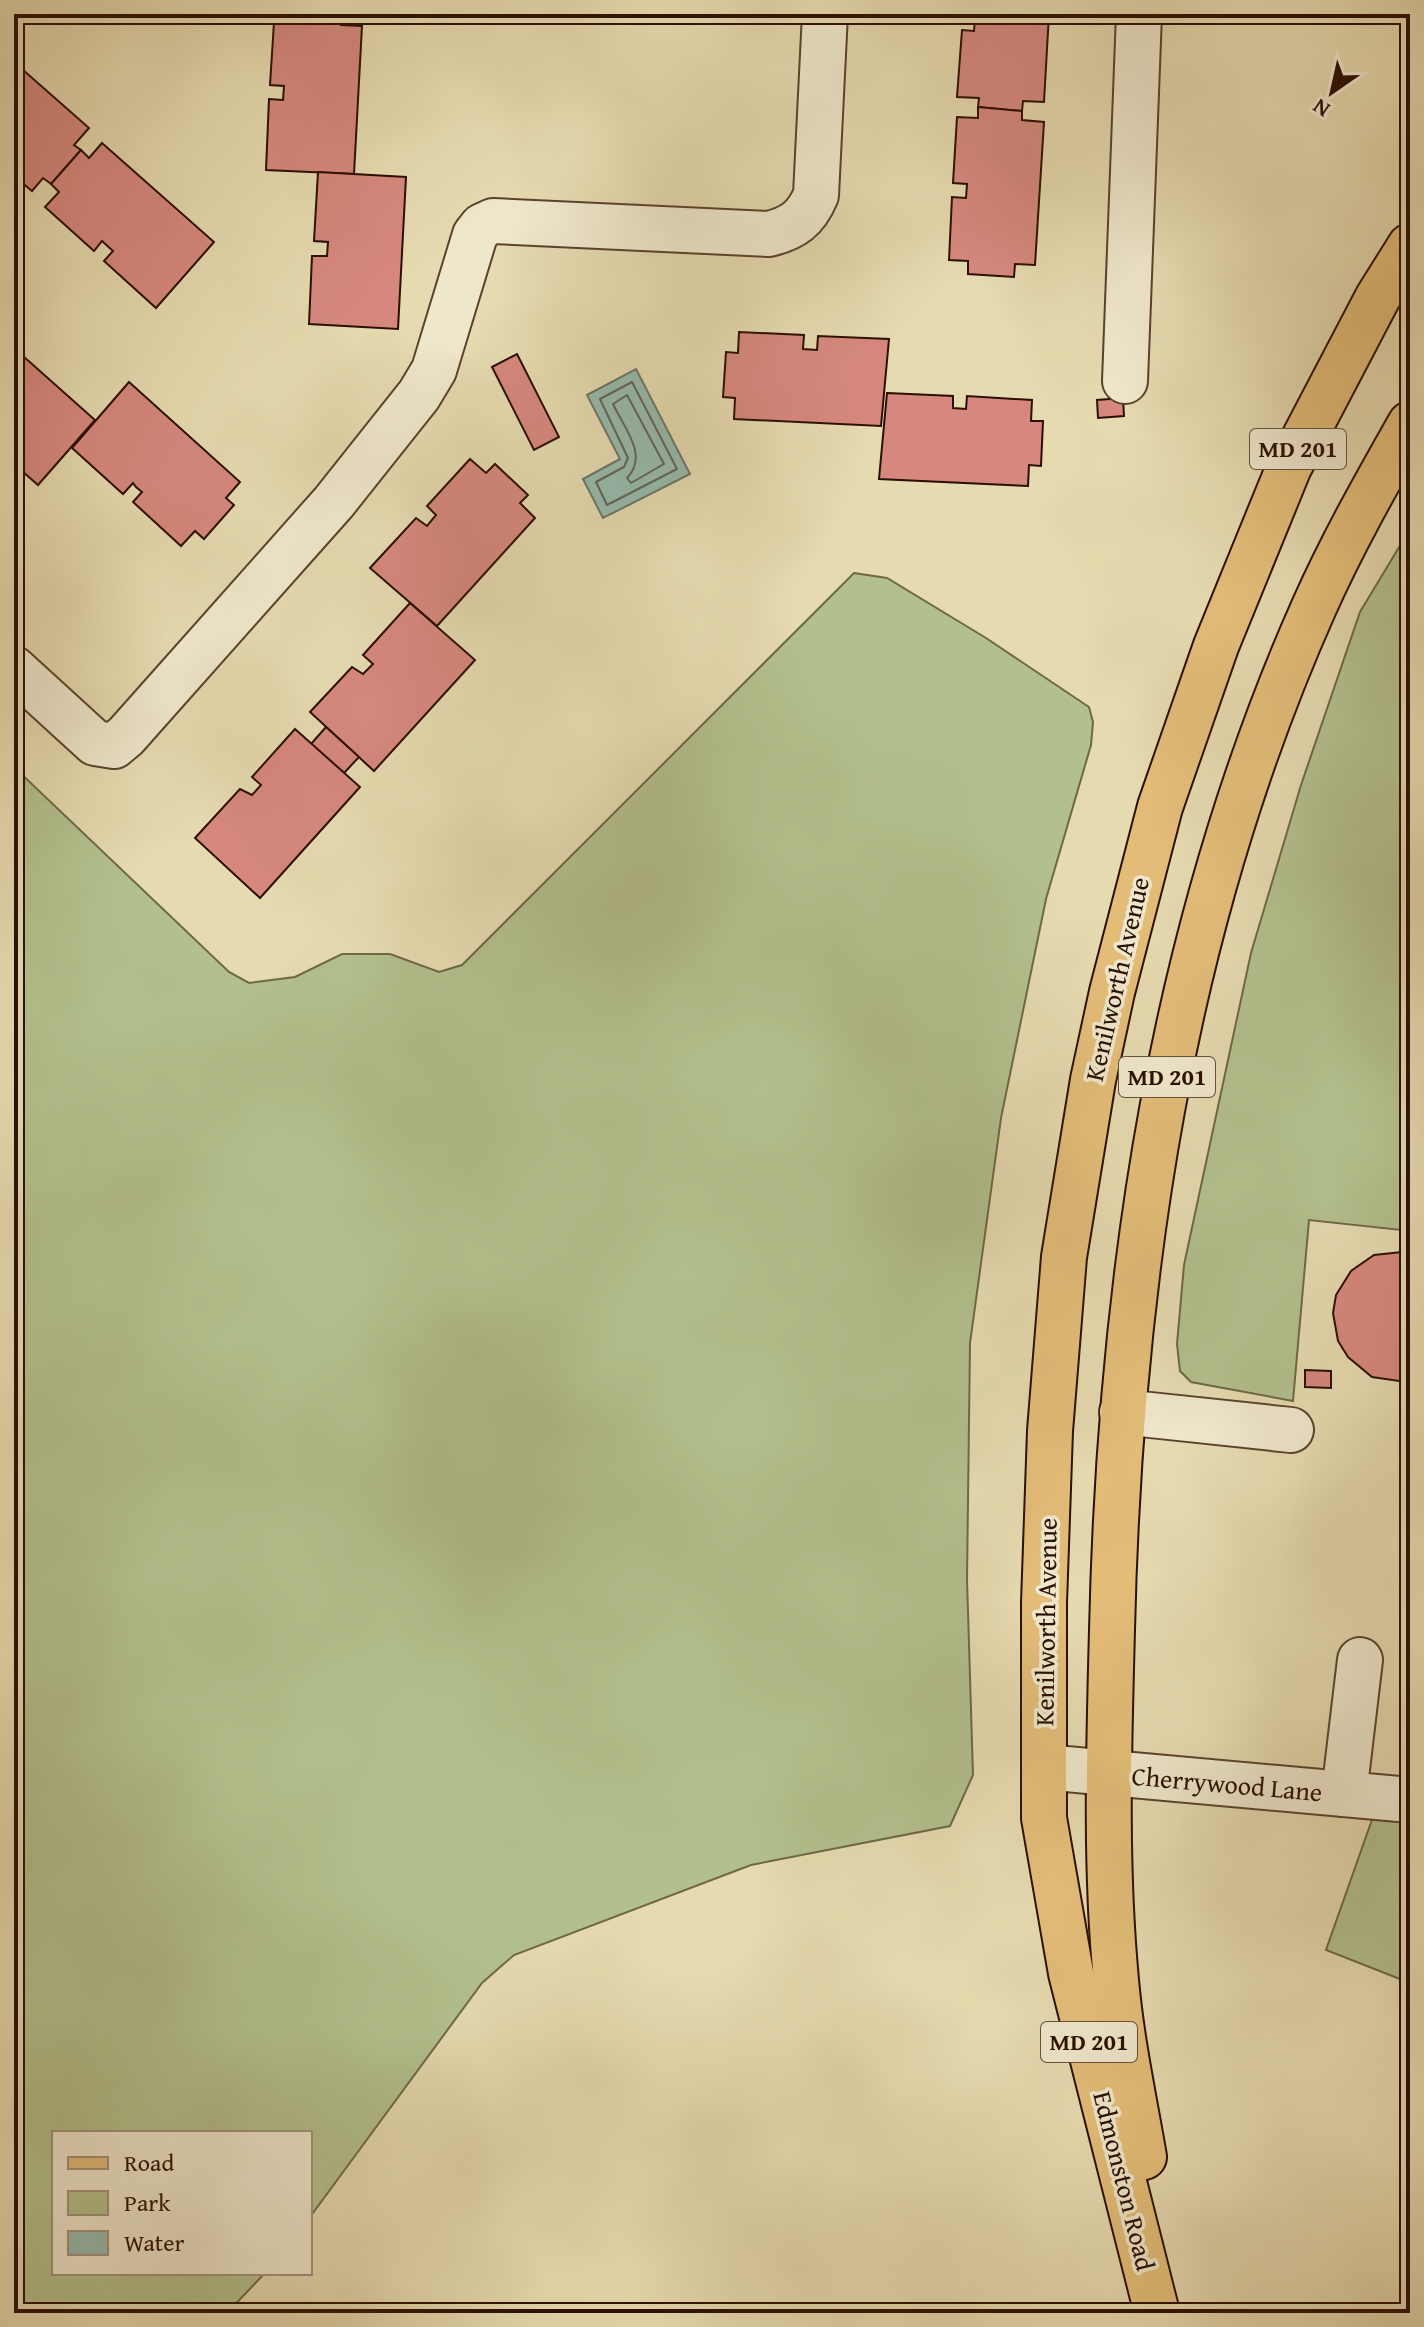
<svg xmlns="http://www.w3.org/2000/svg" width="1424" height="2327" font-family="'Gentium Book Plus',serif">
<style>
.green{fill:#b2c08d;stroke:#6e6846;stroke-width:2}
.water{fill:#96baad;stroke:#6b7668;stroke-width:2}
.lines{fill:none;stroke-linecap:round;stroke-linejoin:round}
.shore{stroke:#606456;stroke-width:2}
.building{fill:#d6887e;stroke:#2b0f00;stroke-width:2}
.minor-casing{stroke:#5a422c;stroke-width:48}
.major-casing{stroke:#2b0f00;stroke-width:48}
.minor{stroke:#efe7cc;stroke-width:44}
.major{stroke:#e3bd78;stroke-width:44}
.labels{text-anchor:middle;stroke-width:7;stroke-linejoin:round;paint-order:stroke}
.shield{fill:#efe7cc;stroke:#66503d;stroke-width:2}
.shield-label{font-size:24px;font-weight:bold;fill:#2b0f00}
.street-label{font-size:26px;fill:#2b0f00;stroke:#efe7cc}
</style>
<rect width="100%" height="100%" fill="#e6dab0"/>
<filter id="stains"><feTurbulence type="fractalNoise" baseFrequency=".0025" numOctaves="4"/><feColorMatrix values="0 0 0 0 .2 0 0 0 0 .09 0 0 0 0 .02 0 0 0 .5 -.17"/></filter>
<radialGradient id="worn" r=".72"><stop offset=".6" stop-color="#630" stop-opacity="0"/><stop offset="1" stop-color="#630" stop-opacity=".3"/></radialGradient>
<g class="green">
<polygon points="1410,529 1410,1231 1309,1220 1293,1401 1191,1382 1180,1371 1177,1344 1184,1265 1251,953 1301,785 1360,612"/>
<polygon points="854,573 887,578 986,638 1089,707 1093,722 1091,745 1046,899 1001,1118 970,1343 967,1579 973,1775 950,1826 751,1865 514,1955 482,1983 310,2217 310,2133 54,2133 54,2273 265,2273 227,2313 40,2313 14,2304 14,767 229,972 249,983 295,977 342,954 390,954 439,972 462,965"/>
<polygon points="1380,1797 1410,1800 1410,1983 1326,1950"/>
</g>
<polygon class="water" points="636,369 690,474 603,518 583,479 620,459 587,395"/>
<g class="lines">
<g class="shore">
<polygon points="632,382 677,469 607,505 596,482 624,467 628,458 600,399"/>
<path d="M 627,395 L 664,464 L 631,483 L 627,478 C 649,455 624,428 613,404 Z"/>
</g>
</g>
<g class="building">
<polygon points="297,14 341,14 341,25 362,26 354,174 266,170 269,99 283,100 284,86 270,85 274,22 296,23"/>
<polygon points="963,14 1049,14 1044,102 1023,101 1022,111 978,107 979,98 957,97 962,30 974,31 975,19 962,18"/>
<polygon points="14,62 89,128 74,145 81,150 51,184 43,178 32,191 14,176"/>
<polygon points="978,107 1022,111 1022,120 1044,122 1035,265 1015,264 1014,277 968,274 968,261 949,260 952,197 966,198 967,184 953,183 957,117 978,118"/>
<polygon points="102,143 214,242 156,308 104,261 113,251 102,241 94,251 45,207 59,192 51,184 81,150 89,158"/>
<polygon points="318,172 406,177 398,329 309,324 312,256 327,256 328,242 314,241"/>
<polygon points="739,332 804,335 803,349 817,350 818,336 889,339 881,426 734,419 735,398 723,397 726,352 738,353"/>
<polygon points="14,348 95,420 38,485 14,464"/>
<polygon points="517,354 559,437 534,450 492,367"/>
<polygon points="129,382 240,482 226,498 234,505 204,539 195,531 181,546 133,502 142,492 136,487 133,483 123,494 72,448"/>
<polygon points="887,393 953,396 953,408 966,409 967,396 1032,400 1031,421 1043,421 1041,466 1029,465 1028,486 879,479"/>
<polygon points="1123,398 1124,416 1098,418 1097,400"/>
<polygon points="470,459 486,473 495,464 528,495 520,503 535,518 437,626 370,568 416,518 427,526 436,515 427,506"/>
<polygon points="410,603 475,660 374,771 310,712 352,667 363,674 373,664 363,655"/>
<polygon points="326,727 359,757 344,773 311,744"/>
<polygon points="295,729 360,787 260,898 195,838 240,789 252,795 261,785 252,777"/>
<polygon points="1402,1252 1410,1253 1410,1378 1406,1382 1372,1377 1348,1357 1338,1341 1333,1313 1336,1295 1351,1271 1374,1255"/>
<polygon points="1305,1370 1331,1371 1331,1388 1305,1387"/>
</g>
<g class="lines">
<defs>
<g id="minor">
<polyline points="1125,381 1139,14"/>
<path d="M 14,669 L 95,743 L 114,746 L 126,736 L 334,502 L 419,395 L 434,370 L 475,235 L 482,226 L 493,221 L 769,234 C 793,228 806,219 816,195 L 825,14"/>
<polyline points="1122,1412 1291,1430"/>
<polyline points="1044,1767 1410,1800"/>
<polyline points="1344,1794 1360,1660"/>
</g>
<g id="major">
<path d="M 1144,2157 C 1134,2099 1121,2039 1116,1980 C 1105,1864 1109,1746 1112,1630 C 1120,1281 1171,928 1314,607 C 1342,544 1376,484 1410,424"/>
<polyline points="1157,2313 1071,1973 1044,1818 1044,1603 1050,1431 1064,1257 1093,1080 1112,992 1160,807 1216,646 1289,467 1378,297 1410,246"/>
</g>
</defs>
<use href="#minor" class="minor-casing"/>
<use href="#major" class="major-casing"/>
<use href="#minor" class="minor"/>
<use href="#major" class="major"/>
</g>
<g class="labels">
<g class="shield">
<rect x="1250" y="429" width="96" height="40" rx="6"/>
<rect x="1119" y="1057" width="96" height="40" rx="6"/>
<rect x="1041" y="2022" width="96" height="40" rx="6"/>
</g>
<g class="shield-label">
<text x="1298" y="457">MD 201</text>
<text x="1167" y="1085">MD 201</text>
<text x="1089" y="2050">MD 201</text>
</g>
<g class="street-label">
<text transform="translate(1117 979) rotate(-77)" y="9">Kenilworth Avenue</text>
<text transform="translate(1046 1622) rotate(-89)" y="9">Kenilworth Avenue</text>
<text transform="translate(1227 1784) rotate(5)" y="9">Cherrywood Lane</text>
<text transform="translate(1124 2181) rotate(76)" y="9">Edmonston Road</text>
</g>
</g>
<rect width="1424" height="2327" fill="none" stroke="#e6dab0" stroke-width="48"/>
<rect x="16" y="16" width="1392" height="2295" fill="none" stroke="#2b0f00" stroke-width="4"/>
<rect x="24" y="24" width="1376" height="2279" fill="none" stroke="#2b0f00" stroke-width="2"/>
<rect x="52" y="2131" width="260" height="144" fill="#efe7cc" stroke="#a1917a" stroke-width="2"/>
<rect x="68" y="2157" width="40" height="12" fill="#e3bd78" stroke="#a1917a" stroke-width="2"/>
<text x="124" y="2171" font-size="24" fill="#2b0f00">Road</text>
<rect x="68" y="2191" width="40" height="24" fill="#b2c08d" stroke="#a1917a" stroke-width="2"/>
<text x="124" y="2211" font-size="24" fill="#2b0f00">Park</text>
<rect x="68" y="2231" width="40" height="24" fill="#96baad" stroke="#a1917a" stroke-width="2"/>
<text x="124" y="2251" font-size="24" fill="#2b0f00">Water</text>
<g transform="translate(1332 92) rotate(214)" stroke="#efe7cc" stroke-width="6" paint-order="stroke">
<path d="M0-6L14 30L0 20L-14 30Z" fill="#2b0f00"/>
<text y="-12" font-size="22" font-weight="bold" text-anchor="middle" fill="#2b0f00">N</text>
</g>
<rect width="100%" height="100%" filter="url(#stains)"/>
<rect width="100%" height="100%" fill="url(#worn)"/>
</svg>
